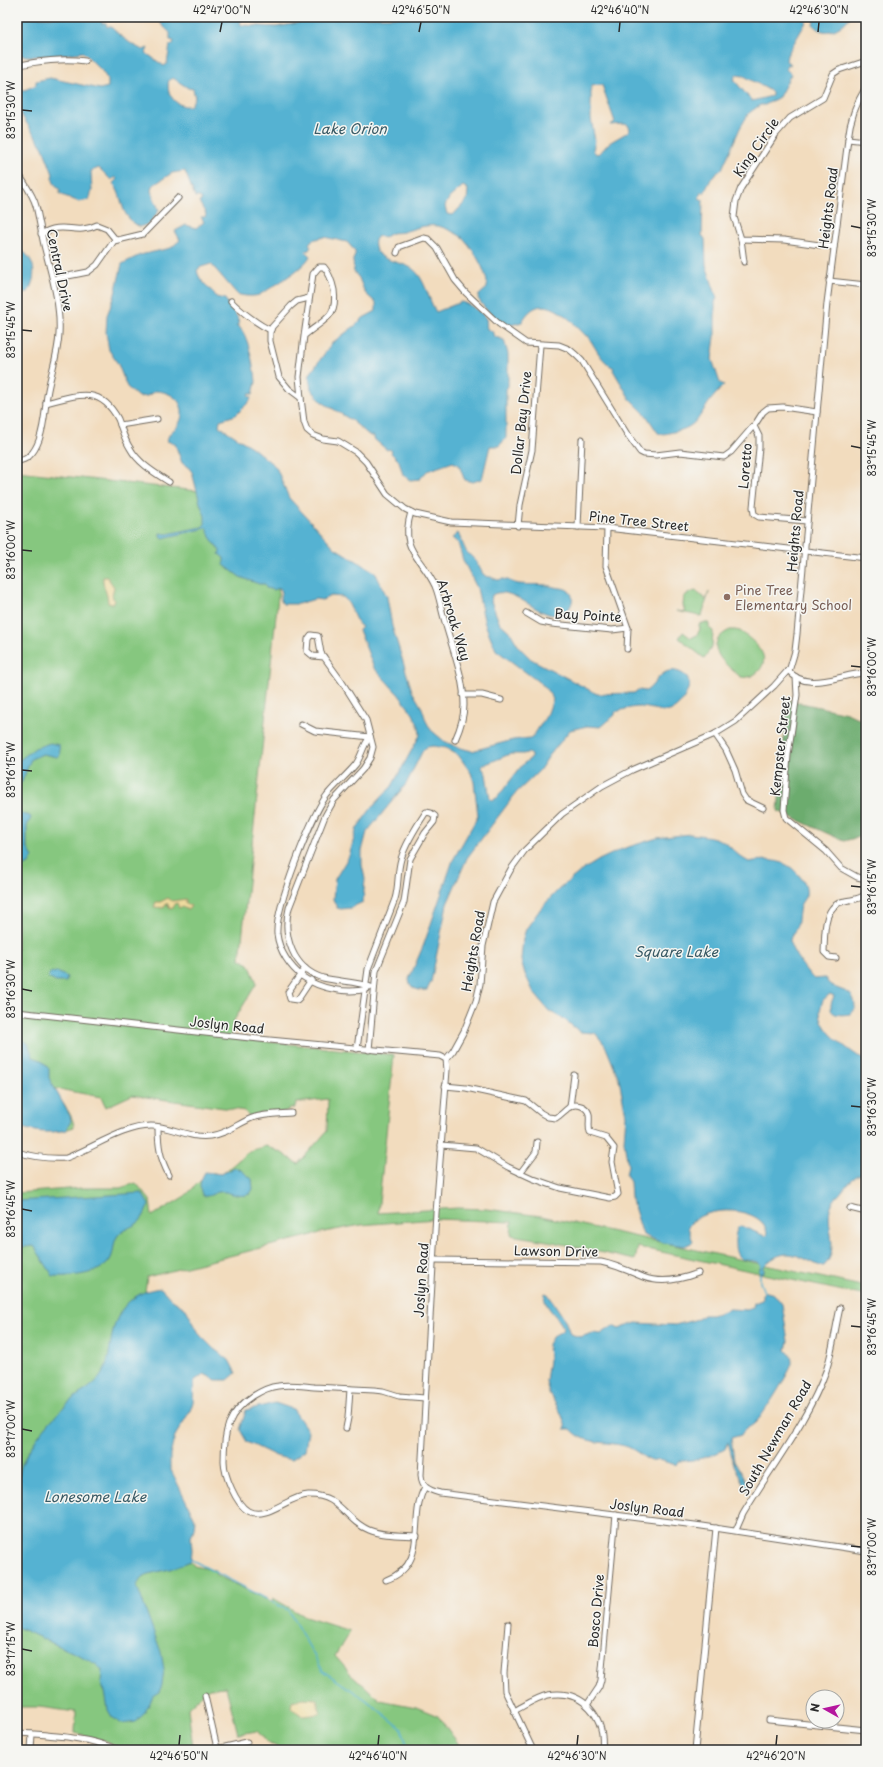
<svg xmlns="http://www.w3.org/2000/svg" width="883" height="1767" font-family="'Playpen Sans',sans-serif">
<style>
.green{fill:#86c77f;stroke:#587955}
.forest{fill:#6cac6e;stroke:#4c6c4c}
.sand{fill:#eeda9e;stroke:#8c8264}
.water{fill:#54b2d2;stroke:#406e7e;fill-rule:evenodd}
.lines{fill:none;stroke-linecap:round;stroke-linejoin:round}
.stream{stroke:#54b2d2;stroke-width:1.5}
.minor-casing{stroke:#71695e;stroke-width:7}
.minor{stroke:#fff;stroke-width:5}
.ticks{fill:none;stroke:#2b2b2b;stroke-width:1.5}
.education-dot{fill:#8d6e63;stroke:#f6f6f2;stroke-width:1.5}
.labels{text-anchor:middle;stroke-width:3;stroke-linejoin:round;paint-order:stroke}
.street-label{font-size:13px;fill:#2b2b2b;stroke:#f6f6f2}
.education-label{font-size:13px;fill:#785e54;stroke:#f6f6f2;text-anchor:start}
.water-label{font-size:14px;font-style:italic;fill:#395a65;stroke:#f6f6f2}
.neatline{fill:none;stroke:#2b2b2b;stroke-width:1.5}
.ticks-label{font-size:10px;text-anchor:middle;fill:#2b2b2b}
</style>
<rect width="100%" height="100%" fill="#f6f6f2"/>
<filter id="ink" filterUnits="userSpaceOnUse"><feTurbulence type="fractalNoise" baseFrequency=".025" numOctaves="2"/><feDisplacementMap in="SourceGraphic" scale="8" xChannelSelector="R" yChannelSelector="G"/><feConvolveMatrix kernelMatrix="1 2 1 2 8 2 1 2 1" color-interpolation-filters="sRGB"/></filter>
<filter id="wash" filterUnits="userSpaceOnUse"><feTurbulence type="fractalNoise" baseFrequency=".012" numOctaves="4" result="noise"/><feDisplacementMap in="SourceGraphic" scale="16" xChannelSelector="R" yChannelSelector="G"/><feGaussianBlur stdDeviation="0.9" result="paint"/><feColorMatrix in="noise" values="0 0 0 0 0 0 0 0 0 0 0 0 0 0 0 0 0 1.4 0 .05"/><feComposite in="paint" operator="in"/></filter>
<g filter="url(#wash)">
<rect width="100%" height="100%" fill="#f2dcbe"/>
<g class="green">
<path d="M 17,471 L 288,501 L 240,959 L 249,964 L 257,983 L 233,1022 L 231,1038 L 394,1055 L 378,1213 L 458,1208 L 486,1209 L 541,1216 L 866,1287 L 866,1296 L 638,1247 L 635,1260 L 553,1242 L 511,1235 L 512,1222 L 435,1219 L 361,1225 L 324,1232 L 147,1277 L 143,1306 L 159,1521 L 175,1555 L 191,1562 L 194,1566 L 214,1570 L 216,1575 L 272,1602 L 273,1598 L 305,1617 L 350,1631 L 335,1656 L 350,1673 L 380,1700 L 416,1707 L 438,1716 L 463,1750 L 283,1750 L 267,1742 L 257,1731 L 238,1734 L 226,1687 L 209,1688 L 188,1708 L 193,1748 C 186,1752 171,1751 164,1747 L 163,1750 L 153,1747 L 143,1750 L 125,1750 L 106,1741 L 75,1733 L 76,1712 L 39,1707 L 17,1707 L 17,1193 L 82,1188 L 120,1188 L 136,1183 L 150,1200 L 152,1216 L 185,1196 L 208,1173 L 215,1173 L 220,1176 L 249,1151 L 266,1146 L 282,1153 L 298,1164 L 327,1131 L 328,1099 L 296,1103 L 295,1108 C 290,1108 287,1111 283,1112 C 271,1114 260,1111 249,1117 L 245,1111 L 132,1095 L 106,1107 L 101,1097 L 53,1088 C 59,1101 73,1112 74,1127 L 62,1131 L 17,1122 Z"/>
<polygon points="696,591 706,600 709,592 702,615 700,616 676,611 685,612 683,605 684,596 692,592"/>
<polygon points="702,623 709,623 709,628 713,631 712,647 704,658 679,638 683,632 691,638 697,635 700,629 699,625"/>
<path d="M 730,630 L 735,630 L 740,631 C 747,636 757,644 761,651 C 770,665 754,680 741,677 C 725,665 700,644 730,630 Z"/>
</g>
<polygon class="forest" points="787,700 847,713 866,722 866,835 844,841 778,811"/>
<g class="sand">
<path d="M 103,577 L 107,577 L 114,587 L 112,595 L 114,601 L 112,604 L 108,603 C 108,593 102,586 103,577 Z"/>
<polygon points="168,898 172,901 186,899 186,903 191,906 188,910 182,907 179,908 177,903 176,903 173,908 170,909 167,903 163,908 154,907 156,902 160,902"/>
<polygon points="303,1698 318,1699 318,1707 320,1714 303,1716 291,1708 292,1702"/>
</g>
<g class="water">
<path d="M 17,17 L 101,17 L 103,20 L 101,23 L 106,23 L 107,27 L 110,26 C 120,36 130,44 143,50 L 148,48 L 146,53 L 164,66 L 167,64 L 170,45 L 173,44 L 174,41 L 170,40 L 170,33 L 160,23 L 162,19 L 160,18 L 157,19 L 156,17 L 236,17 L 242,19 L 240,24 L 242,25 L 276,27 L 319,19 L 323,17 L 807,17 L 805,24 L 787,55 L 786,61 L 791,64 L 790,65 L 787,64 L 786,69 L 791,74 L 779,97 L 765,105 L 760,105 L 749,113 L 740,128 L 722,169 L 712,177 L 704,193 L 701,192 L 699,198 L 703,200 L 702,235 L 705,239 L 706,265 L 717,298 L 715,302 L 715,337 L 712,359 L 720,383 L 724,385 C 721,387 719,391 715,395 C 699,413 700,427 673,432 C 668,433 663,435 658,433 L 646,415 L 630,399 L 613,370 L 614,368 C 601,361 597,350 589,338 L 589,336 L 586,336 C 569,318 541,287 522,322 C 517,323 511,326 506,325 C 498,324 481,305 478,298 L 479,295 L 487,288 C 489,274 473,249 464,239 C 461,235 442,226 437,226 C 425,224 414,229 403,232 C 394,234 393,230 384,238 L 378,236 L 375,240 C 371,262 400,260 413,269 C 425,278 428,299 436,312 L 461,302 C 468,303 482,312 486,319 C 487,322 486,325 487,329 L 492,331 L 494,336 L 504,340 L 508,354 L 508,386 L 506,389 L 506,438 L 499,446 L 490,446 L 482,479 L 473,482 L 465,480 C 461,474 462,465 453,462 L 427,471 L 420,479 L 410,480 L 403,475 L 399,461 L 391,453 L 392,451 L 389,449 L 387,450 L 374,439 L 374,436 L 370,436 L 351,420 L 322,402 L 311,389 L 309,377 L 310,374 L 332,343 L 356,325 L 363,318 L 376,311 L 376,303 L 365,293 L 359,278 L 354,272 L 353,260 L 355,255 L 355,251 L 347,242 L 324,237 L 312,240 L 309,244 L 311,246 L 309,250 L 305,251 L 310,256 C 304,269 269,289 259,295 C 253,297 242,296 237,294 L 211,264 L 201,267 L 197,270 C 199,283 211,287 216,297 L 225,299 L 238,318 L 239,324 L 236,325 C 247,329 252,360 254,371 L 255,372 L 256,382 L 253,394 L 249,394 L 248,396 L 251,397 L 250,401 L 236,415 L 220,420 L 219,426 L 253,448 L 276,467 L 289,498 L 335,548 L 375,572 L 387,597 L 392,626 L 412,691 L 422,708 L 426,721 L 431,730 L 444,741 L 457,747 L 472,751 L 513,740 L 530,738 L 534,735 L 548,713 L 553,699 L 544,686 L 496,650 L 485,624 L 477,588 L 463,560 L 458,543 L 452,538 L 458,533 L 466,551 L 476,561 L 483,574 L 487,577 C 491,576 494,579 498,580 C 500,580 502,579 504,579 C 509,580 513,583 519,584 C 528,585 537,584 546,585 C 551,586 556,588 561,588 C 581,590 572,617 554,615 C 535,614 510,584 492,595 L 491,601 L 499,622 L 510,632 L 519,647 L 531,659 L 597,694 L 634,693 L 638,690 L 646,691 C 654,686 659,673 669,671 C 677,669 690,675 689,685 C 688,693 680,707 672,710 C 665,714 656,709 648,708 C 637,705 626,709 615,712 L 615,715 L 601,727 L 587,726 L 570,730 L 549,756 L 539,771 L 516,793 L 467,858 L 447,904 L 431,982 L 427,990 C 419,991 409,989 409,979 L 424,944 L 453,860 L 478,816 L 474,782 L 471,773 L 459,756 L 446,748 L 433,746 L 427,747 L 423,750 L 406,784 L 367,832 L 362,851 L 362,865 L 365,879 L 363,902 L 350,908 L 341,909 L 337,908 L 333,899 L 335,879 L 349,856 L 357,828 L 370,810 L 392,786 L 420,735 L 419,727 L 413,714 L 399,695 L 374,668 L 359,630 L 362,627 C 353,622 353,605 343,597 L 331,596 L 322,600 L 315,599 L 298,604 L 283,604 C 280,600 279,596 282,592 L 280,588 L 273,590 L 266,588 L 265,584 L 259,584 L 240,577 L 224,565 L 224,558 L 219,554 L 220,551 L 210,537 L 207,528 L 163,538 L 160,536 L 160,533 L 167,534 L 202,527 L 205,524 L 205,516 L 200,503 L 192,472 L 189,468 L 182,463 L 175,444 L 167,441 C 170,428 175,432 179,424 C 189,405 173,391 155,391 L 147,396 L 138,397 L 127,387 L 118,364 L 109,350 L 106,333 L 107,315 L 114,298 L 122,264 L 140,255 L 171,248 L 180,240 L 175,231 L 186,225 L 196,228 L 204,222 L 201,217 L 205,217 L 206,214 L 199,202 L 202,200 L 200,197 L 195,197 L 185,171 L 172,173 L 152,186 L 151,191 L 159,210 L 150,223 L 140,227 C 117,214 126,200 113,183 L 117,179 L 115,177 L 111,180 L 99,168 L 91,171 L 92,191 L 89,200 L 79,202 L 60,194 L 60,190 L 54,183 L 52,177 L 53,174 L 43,148 L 22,116 L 20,107 L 20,92 L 36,85 L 36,81 L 50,78 L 100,89 L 108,87 L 108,80 L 102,71 L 83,52 C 61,55 38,58 17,55 ZM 736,75 L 744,76 L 769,90 L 772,93 L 772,96 L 752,101 L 734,80 ZM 173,78 L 188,88 L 193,89 L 195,98 L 190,106 C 176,108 165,93 169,80 ZM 600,85 L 602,85 L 615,122 L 610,125 L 623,124 L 628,125 L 630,129 L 628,132 L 609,143 L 600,153 L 596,154 L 593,150 L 595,141 L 591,118 L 591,86 ZM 463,186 L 468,189 L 467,200 L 453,215 L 447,214 L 445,206 L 449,198 ZM 528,753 L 531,755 L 531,758 L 523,764 L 497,798 L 492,800 L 490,799 L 486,774 L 481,766 L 510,754 L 523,754 Z"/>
<path d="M 815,17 L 850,17 C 841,29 825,38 813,25 Z"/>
<path d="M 17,247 C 21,253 23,250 26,254 C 37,264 35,281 28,292 L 17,296 Z"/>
<polygon points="50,743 59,745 60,755 57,757 43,754 31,759 22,782 17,785 17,762 35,748"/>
<polygon points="17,810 22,814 30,816 31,818 27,826 27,847 33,857 29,864 17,870"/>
<path d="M 690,834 C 704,836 718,836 729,846 C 735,852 741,858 749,862 C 764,859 781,859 793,869 C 800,876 808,884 806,895 C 805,899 801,902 800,906 C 798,914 799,923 795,930 C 794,934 790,936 790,941 C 789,948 808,974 814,979 L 825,978 C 827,980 828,984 831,985 C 843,993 855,989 855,1008 L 850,1014 C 843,1015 829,1017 831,1005 C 831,1002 833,999 834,996 L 830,994 L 823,1000 C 822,1003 820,1009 820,1012 C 822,1035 850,1049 866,1062 L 866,1172 C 855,1175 849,1182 842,1191 C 837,1197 832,1201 830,1209 C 826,1228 840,1250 824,1266 L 820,1266 C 798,1256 785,1245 764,1266 L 764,1272 L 760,1273 L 759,1271 L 761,1265 L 758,1262 C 753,1260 744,1261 740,1258 C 733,1253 734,1234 738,1227 L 741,1226 L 765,1236 L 767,1234 C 766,1206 702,1203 688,1227 L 693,1242 L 685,1246 L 663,1243 L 643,1235 L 631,1197 L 630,1182 L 626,1175 L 628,1166 L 624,1141 L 626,1115 L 619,1079 L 605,1045 L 595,1033 L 580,1032 L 565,1020 L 549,1011 L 534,993 L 525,974 L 521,960 L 523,938 L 526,929 L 541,908 L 559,889 L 581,871 L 599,860 L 622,849 L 657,838 Z"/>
<polygon points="57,972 67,977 66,982 56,982 48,978 50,973"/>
<path d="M 17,1037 L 28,1043 L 33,1057 L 41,1060 L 49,1069 L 49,1078 L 70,1116 L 71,1121 L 66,1130 C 49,1134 33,1132 17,1126 Z"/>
<path d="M 235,1168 L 241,1170 L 252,1179 L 253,1189 L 250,1194 C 235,1199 230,1190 219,1192 C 213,1193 210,1197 203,1196 C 198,1187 200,1181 205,1172 L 221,1174 Z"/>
<path d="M 142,1193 L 149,1205 C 146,1210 144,1217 140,1221 C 134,1227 125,1228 119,1234 C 112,1242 115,1252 110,1260 C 101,1275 69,1277 53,1276 L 34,1246 L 17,1248 L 17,1201 Z"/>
<path d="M 161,1288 L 171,1299 L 186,1309 L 200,1335 L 214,1349 L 229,1360 L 236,1373 L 228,1380 L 216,1380 L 204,1374 L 194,1381 L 193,1402 L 190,1411 L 175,1436 L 170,1454 L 170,1468 L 195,1519 L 194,1529 L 191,1537 L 192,1550 L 191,1561 L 170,1569 L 148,1574 L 140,1579 L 137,1586 L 161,1652 L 164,1669 L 162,1685 L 159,1692 L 154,1695 L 144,1714 L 135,1722 L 122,1724 L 112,1717 L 108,1710 L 105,1692 L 101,1682 L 102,1670 L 97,1665 L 83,1657 L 17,1627 L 17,1488 C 19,1480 19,1472 22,1464 C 32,1441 51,1419 69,1402 C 79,1393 92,1388 100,1377 C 110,1364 109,1346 113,1331 C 119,1305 136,1291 161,1288 Z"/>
<path d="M 764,1292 L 767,1292 L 774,1294 L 782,1304 L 788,1341 L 786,1350 C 790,1354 792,1357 792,1363 C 792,1369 763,1415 757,1421 C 752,1427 744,1428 741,1435 L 731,1438 L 734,1460 L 749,1486 L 749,1490 L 746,1489 L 734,1465 L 728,1442 L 725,1449 C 710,1457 695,1461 678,1461 L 676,1465 C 673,1464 659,1460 658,1460 C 655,1461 653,1462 649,1460 C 641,1456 635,1449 625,1446 C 606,1441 584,1445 571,1429 L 564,1429 L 566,1427 L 561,1413 L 549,1393 L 546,1381 L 549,1360 L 548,1344 L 553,1336 L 562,1331 L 563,1327 C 558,1316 541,1305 545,1293 L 548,1294 L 565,1320 L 570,1334 L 580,1337 L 593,1333 L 601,1334 L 613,1326 L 619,1329 L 636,1323 L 675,1325 L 698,1319 L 703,1315 L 712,1315 L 730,1309 L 747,1310 L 753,1307 L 754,1303 L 762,1300 L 762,1294 Z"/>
<polygon points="275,1403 293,1409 308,1431 305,1450 291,1460 276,1456 247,1442 240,1430 246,1410"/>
</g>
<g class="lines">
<g class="stream">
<polyline points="760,1273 760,1282 764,1292"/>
<polyline points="190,1559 288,1610 323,1671 365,1699 401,1728 409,1750"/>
</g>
</g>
</g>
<g filter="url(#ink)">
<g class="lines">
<defs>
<g id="minor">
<path d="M 17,66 C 35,61 66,58 85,61"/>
<polyline points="848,139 866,141"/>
<path d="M 17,171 C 23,182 33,194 36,206 C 39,218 41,232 44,245 C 51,274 61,304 59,334 C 58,357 48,380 46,403 C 44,420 41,460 17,461"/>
<path d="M 41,234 C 45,232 49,230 53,229 C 68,225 79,234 97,225 L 107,229 L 116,240"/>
<polyline points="741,239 744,262"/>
<polyline points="834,247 784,240 741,239 734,217 736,201 741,188 776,134 790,118 823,98 833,74 839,70 866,61"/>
<polyline points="397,253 399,247 424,238 428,239 437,248 455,280 466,293 499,324 526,343 559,345 569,349 576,355 582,361 627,434 640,452 644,454 656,455 680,452 724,457 731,452 756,423 763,412 768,408 783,407 817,412"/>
<polyline points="53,279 88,272 97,265 114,241 143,234 178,198"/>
<polyline points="829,281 866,285"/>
<polyline points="309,298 297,301 291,306 272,327 270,332 270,341 279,377 289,389 301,398 304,422 307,430 313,435 323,439 338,441 356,452 366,462 387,494 405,509 415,514 451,522 607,528 866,558"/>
<path d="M 231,301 C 238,309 261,327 271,330"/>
<path d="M 301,398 L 299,377 L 304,336 C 323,319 338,319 334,290 C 332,281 330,274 324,267 L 319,267 L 313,274 L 304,336"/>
<path d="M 46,403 C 77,395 100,385 118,419 C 122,429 124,439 130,448 C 138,463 155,473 169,482"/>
<polyline points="120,425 157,419"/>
<polyline points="754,426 759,436 759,448 753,507 754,514 759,517 807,521"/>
<path d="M 411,512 C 399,551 421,556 435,586 C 440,598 441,610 445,622 C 452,648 464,677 464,705 C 464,717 460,729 455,740"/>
<polyline points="518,526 520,505 532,450 540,345"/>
<polyline points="578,527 582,439"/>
<polyline points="607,528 606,566 628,628 627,649"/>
<polyline points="526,613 541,622 552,624 612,630 628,628"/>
<path d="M 324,657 L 313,656 L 307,651 L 308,639 L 311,635 L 318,636 L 321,653 L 342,682 L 366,720 L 373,747 L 370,758 L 363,769 L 334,800 L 325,816 L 289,908 C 282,936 293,969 323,978 C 340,982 357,981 374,988"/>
<path d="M 788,670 C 807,694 842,673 866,673"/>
<polyline points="796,677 797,695 788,755 784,810 786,818 826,851 841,868 857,877 866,879"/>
<polyline points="463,695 482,695 501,700"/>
<polyline points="301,724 315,731 370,737"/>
<polyline points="715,734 726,750 735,770 742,794 746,800 763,808"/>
<path d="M 836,958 L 829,957 L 824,952 C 825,935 822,905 845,901 C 854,899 859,900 866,894"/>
<polyline points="305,968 288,992 290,999 297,1000 299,998 311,980"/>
<path d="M 367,989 C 347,994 320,989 303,977 C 290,967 279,951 277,934 C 275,908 311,816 327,795 C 336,784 347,775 356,764 C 362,755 363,745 370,737"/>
<polyline points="17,1012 259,1039 440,1056 446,1059"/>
<path d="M 357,1049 L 368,969 L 395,899 C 399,886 397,872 401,859 C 405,845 418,824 426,812 L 431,813 L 435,816 L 434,822 L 425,833 L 410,859 L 404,902 L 376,971 L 369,1050"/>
<path d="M 446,1059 L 453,1051 L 464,1031 L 476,1001 L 480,984 L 483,946 L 493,902 L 511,869 L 525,850 L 562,814 L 602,786 L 632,770 L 715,734 L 736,721 L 774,686 L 790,668 L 795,651 L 797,634 L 827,303 L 848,139 C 850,120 856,103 866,87"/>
<path d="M 446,1059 L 447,1070 L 436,1213 L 421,1475 C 422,1487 428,1490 440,1493 L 695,1525 L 866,1551"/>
<polyline points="570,1107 574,1075"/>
<path d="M 158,1127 C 158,1145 160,1159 169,1175"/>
<path d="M 441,1145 L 476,1148 L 508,1167 L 534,1179 L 560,1188 L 610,1198 L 615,1197 L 618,1194 L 612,1162 L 614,1148 L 606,1138 L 590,1133 C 588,1127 590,1121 589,1114 C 587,1107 578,1103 571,1106 C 566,1109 561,1115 556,1118 L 548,1117 L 541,1113 L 526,1101 L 466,1088 L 445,1086"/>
<path d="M 17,1152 C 33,1157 49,1159 66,1158 C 91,1149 124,1126 151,1126 C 171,1126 190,1139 210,1136 C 227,1134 237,1124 252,1118 C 264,1114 278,1114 291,1113"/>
<polyline points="520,1173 536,1152 537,1142"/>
<polyline points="850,1208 866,1212"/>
<path d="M 434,1260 L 601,1262 C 616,1265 629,1271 643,1277 C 661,1284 680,1280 698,1273"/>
<polyline points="346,1428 348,1418 350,1389"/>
<path d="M 736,1530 L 743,1514 C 770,1469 808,1420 826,1371 C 833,1350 835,1329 840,1308"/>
<path d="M 417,1536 C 401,1535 383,1536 369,1530 C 344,1520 341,1494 308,1495 C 289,1496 266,1521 248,1511 C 236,1504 224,1475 224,1461 C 224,1432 227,1413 253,1396 C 261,1391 268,1387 278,1386 C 289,1384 302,1386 314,1387 C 334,1388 354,1389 374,1390 L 383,1391 L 399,1396 L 425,1398"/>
<path d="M 386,1580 C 431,1564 407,1518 425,1487"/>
<polyline points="508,1624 504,1673 505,1691 533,1750"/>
<polyline points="205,1696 217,1748"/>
<polyline points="587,1705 599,1687 601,1680 616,1515"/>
<path d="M 514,1711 C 524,1706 537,1697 548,1695 C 583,1689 606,1717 602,1750"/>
<polyline points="769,1720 866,1730"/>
<path d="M 17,1733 C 48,1735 90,1737 118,1750"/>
<polyline points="31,1750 32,1734"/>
<polyline points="212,1750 247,1742"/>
<polyline points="695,1750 716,1528"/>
</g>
</defs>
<use href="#minor" class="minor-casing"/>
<use href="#minor" class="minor"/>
</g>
</g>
<path class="ticks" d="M 220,32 L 222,22M 419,32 L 421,22M 619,32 L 620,22M 818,32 L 819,22M 22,110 L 32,111M 851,226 L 861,228M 22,330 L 32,331M 851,446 L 861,448M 22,550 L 32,551M 851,666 L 861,667M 22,770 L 32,771M 851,886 L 861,887M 22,989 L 32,991M 851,1106 L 861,1107M 22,1209 L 32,1211M 851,1326 L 861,1327M 22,1429 L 32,1431M 851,1546 L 861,1547M 22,1649 L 32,1651M 179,1745 L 180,1735M 378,1745 L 379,1735M 577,1745 L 578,1735M 776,1745 L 777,1735"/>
<circle class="education-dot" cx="727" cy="597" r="4"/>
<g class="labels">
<g class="street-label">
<text transform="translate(756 147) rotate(-55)" y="5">King Circle</text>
<text transform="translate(828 208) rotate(-83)" y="5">Heights Road</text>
<text transform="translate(60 270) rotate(78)" y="5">Central Drive</text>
<text transform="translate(521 423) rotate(-84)" y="5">Dollar Bay Drive</text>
<text transform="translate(745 466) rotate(-85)" y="5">Loretto</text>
<text transform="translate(639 521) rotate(6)" y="5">Pine Tree Street</text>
<text transform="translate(795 531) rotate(-85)" y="5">Heights Road</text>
<text transform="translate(588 615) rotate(3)" y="5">Bay Pointe</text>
<text transform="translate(454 620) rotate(73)" y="5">Arbroak Way</text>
<text transform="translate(780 746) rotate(-84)" y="5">Kempster Street</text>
<text transform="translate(473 951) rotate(-80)" y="5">Heights Road</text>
<text transform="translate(227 1025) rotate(6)" y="5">Joslyn Road</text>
<text transform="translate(556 1251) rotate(1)" y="5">Lawson Drive</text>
<text transform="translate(421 1280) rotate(-86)" y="5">Joslyn Road</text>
<text transform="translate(775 1438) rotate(-60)" y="5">South Newman Road</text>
<text transform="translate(647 1508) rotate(7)" y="5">Joslyn Road</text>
<text transform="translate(596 1611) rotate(-85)" y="5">Bosco Drive</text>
</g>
<g class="education-label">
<text x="735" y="595">Pine Tree<tspan x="735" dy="15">Elementary School</tspan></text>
</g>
<g class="water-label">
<text x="350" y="134">Lake Orion</text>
<text x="676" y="957">Square Lake</text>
<text x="95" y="1502">Lonesome Lake</text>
</g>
</g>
<rect width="883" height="1767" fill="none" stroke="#f6f6f2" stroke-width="44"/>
<g transform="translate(825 1709) rotate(278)"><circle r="19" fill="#f6f6f2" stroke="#a5a5a2"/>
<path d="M0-3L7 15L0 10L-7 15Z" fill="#b5179e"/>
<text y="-6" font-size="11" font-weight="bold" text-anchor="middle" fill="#2b2b2b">N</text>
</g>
<rect x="22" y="22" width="839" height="1723" class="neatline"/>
<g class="ticks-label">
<text x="222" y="14">42°47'00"N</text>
<text x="421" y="14">42°46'50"N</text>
<text x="620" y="14">42°46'40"N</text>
<text x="819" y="14">42°46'30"N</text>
<text transform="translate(11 110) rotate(-90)" y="4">83°15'30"W</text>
<text transform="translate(872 228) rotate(-90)" y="4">83°15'30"W</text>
<text transform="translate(11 330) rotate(-90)" y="4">83°15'45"W</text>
<text transform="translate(872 448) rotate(-90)" y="4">83°15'45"W</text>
<text transform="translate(11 550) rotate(-90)" y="4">83°16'00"W</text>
<text transform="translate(872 667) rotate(-90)" y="4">83°16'00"W</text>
<text transform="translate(11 770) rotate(-90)" y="4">83°16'15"W</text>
<text transform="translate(872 887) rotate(-90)" y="4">83°16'15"W</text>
<text transform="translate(11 989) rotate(-90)" y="4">83°16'30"W</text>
<text transform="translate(872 1107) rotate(-90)" y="4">83°16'30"W</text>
<text transform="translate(11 1209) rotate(-90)" y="4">83°16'45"W</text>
<text transform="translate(872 1327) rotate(-90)" y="4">83°16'45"W</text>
<text transform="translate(11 1429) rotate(-90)" y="4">83°17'00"W</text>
<text transform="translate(872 1547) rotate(-90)" y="4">83°17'00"W</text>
<text transform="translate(11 1649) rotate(-90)" y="4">83°17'15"W</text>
<text x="179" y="1760">42°46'50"N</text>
<text x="378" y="1760">42°46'40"N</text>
<text x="577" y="1760">42°46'30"N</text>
<text x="776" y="1760">42°46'20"N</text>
</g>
</svg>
